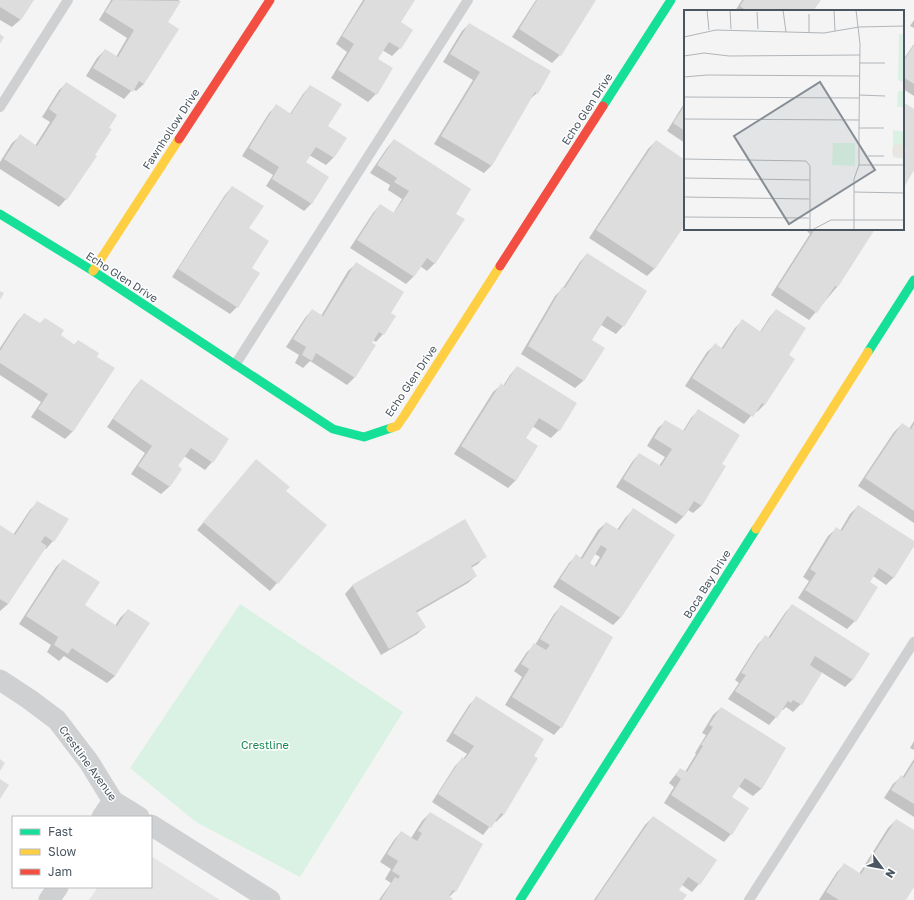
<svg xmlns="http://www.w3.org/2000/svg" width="914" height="900" font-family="'Golos Text',sans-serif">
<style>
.education{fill:#e6e5e6}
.green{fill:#d9f2e3}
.shadow{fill:#0003;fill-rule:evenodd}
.building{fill:#ddddde;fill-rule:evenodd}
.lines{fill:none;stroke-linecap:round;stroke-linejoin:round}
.lane{stroke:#ced0d2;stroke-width:10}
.street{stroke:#ced0d2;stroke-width:21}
.fast{stroke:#16e098;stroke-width:9}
.slow{stroke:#ffcf43;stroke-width:9}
.jam{stroke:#f24e42;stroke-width:9}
.labels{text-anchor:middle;stroke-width:3;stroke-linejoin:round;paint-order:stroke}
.street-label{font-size:11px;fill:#4a5661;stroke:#fff}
.park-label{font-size:11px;fill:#17864f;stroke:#fff}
.inset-road{fill:none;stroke:#b0b5b9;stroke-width:1}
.view{fill:#868d94;fill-opacity:0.15;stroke:#868d94;stroke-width:2}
.inset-edge{fill:none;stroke:#4a5661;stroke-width:2}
</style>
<rect width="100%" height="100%" fill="#f4f4f4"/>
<polygon class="education" points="151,856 220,900 89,900 98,887 151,887"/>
<polygon class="green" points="240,604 403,712 300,877 196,822 130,768"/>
<g class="shadow">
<polygon points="0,0 33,0 20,20 12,27 0,20"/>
<polygon points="111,0 178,0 180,1 166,23 144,84 136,91 133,89 124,99 86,76 97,58 105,50 116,57 127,38 99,20"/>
<polygon points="363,0 414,0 400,23 400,48 392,56 382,50 377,59 376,94 368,102 331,78 347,52 336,44"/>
<polygon points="536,0 595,0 560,55 552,63 512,37"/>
<polygon points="742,0 819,0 812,11 735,11"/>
<polygon points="914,20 914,28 910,26"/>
<polygon points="469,24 537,93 529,100 491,166 484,173 434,144 473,80 443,62 462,31"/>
<polygon points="914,44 914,96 903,89 903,60"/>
<polygon points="67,83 66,199 59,207 0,169 0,162 12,143 20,136 35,146 50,122 42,117 59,90"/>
<polygon points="310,86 327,126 346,138 333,158 326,165 309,155 304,163 312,203 304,211 266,186 273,175 242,156 269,113 276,106 290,114 303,94"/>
<polygon points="685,102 685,143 667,131"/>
<polygon points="394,140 454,214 435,263 427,271 420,266 413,277 406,284 350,248 373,213 380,205 393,214 402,199 388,190 390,185 370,173 387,148"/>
<polygon points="656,141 685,161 685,223 655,268 647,276 589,238 648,149"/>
<polygon points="232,187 248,229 237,307 230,314 172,277 225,195"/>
<polygon points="805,229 874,229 837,287 809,320 771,295 810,234"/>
<polygon points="587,254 623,326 616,334 601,325 591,340 603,349 583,381 575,388 521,354 555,296 563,288 580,262"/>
<polygon points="356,264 389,313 383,334 376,342 373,340 355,377 347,385 310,361 303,368 295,363 299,355 286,347 305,318 312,310 321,316 348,271"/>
<polygon points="776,310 788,355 794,359 764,405 757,412 755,411 744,424 685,386 707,352 715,345 721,349 735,328 742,321 760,332 769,318"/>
<polygon points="24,314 74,345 78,341 73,431 65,439 31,417 41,402 0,375 0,348 17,322"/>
<polygon points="517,367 559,430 551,438 532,426 524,438 536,447 515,481 508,488 454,454 493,392 501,385 503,386 510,375"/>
<polygon points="141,380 212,462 205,470 184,456 177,466 181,469 169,487 161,494 131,474 145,453 107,427 134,388"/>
<polygon points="698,411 721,464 725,467 701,506 693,513 688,510 683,517 676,524 616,487 632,462 639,454 659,466 665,457 647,446 658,428 666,421 683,431 691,418"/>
<polygon points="914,421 914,523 858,486 894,432 902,424 909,429"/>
<polygon points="256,461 285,491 277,583 270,591 197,530"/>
<polygon points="38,502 53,541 46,549 44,548 8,604 0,611 0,526 13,535 30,510"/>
<polygon points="858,506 914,542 914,545 894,577 886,585 873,576 869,582 877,587 855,621 847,629 798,598 809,581 803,577 828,536 836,529 840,531 850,514"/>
<path d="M 634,509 L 674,535 L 620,618 L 613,625 L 553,587 L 569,563 L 576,556 L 580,559 L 598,530 L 606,523 L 617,530 L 626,517 ZM 595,554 L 600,557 L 594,567 L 589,563 Z"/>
<polygon points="465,521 485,556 478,564 471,568 476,576 468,583 416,613 425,627 417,634 381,655 345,594 352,586"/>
<polygon points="63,560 84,605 115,626 120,618 128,610 115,676 107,683 64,656 59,661 47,652 51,645 19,624 56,567"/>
<polygon points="792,605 868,654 852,680 845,687 821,672 801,704 793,712 786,707 783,710 781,709 776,717 769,725 728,699 739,683 735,680 758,644 766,636 768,638 785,613"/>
<polygon points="561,606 561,727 554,735 505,705 522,677 514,671 527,652 535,645 554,614"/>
<polygon points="476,698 532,756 537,759 503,815 496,822 494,821 483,835 432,802 455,766 462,759 463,759 467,754 446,741 469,705"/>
<polygon points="721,708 785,748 761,789 753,796 738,786 730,798 731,834 724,842 664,803 674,787 669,783 680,769 685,772 696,754 695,753 706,735 702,733 713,715"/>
<polygon points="914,741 914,750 910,748"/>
<polygon points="914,759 914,817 884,798 893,784 901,777 902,778"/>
<polygon points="430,813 481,845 455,891 449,897 451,900 379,900 391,883 385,879 391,869 380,862 394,840 401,832 411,838 422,821"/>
<polygon points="653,817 716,860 699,884 692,892 682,885 678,890 682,900 594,900 645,825"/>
<polygon points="896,820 914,831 914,885 905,900 819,900 837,872 844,865 859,874 888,828"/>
</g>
<g class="building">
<polygon points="0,0 34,0 21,20 0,7"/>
<polygon points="113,0 181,1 168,22 179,29 144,84 139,81 133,92 93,68 105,49 118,57 134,30 105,12"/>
<polygon points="365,0 415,0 401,22 413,30 401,49 389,42 378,59 393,68 377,95 338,70 354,44 342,36"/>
<polygon points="537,0 596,0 561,56 519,29"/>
<polygon points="744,0 821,0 813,11 747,11 740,6"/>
<polygon points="469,23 551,71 538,94 535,92 492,166 441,136 480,72 450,54"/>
<polygon points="0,34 4,37 0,44"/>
<polygon points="914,45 914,84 903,77 903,62"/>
<polygon points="66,82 117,115 109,128 112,129 95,155 97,156 67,200 4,159 20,134 37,146 57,115 49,109"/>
<polygon points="310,85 342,104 328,126 347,138 334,158 316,147 306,162 329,177 312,204 272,179 279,167 249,148 276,104 291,114"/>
<polygon points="903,102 914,109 914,170 903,189"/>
<polygon points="685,105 685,131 673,123"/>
<polygon points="394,139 471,189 456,214 465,219 435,264 427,258 414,277 357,240 380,204 394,213 409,191 394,182 397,178 377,165"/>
<polygon points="656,140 685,160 685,225 655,269 596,230"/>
<polygon points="232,186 264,206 249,228 269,241 252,268 260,273 238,308 178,269"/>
<polygon points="815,229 875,229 838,287 835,286 817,313 778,287"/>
<polygon points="587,253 647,291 624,327 607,316 592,340 605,348 584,381 528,346 562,287 565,288"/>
<polygon points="356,262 404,292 391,313 396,316 384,335 379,332 372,343 376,345 355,378 316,353 312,361 302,355 306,347 293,339 312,309 323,316"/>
<polygon points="0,291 4,293 0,300"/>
<polygon points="776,309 806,328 789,355 795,359 765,405 762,403 753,417 692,378 715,343 723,349 742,319 761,332"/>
<polygon points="24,313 40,323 45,318 64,330 61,335 75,345 78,340 99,353 97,357 115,368 73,432 38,409 48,394 0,363 0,351"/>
<polygon points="517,366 577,403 560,431 539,418 526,438 538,446 516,481 461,446 501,383 504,386"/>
<polygon points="141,379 229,439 213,463 191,448 178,466 182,469 170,487 138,466 152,446 113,419"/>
<polygon points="698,409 740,435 722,464 726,466 702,506 694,501 684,517 623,479 639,453 661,466 672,449 654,438 665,420 684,431"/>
<polygon points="902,423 911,429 914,424 914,511 865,478"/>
<polygon points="256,459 290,487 286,491 327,525 278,584 203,522"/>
<polygon points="37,501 69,519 54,542 45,536 41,542 47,546 8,604 0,599 0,525 15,535"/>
<polygon points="858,505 914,541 914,546 894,578 879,568 870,582 878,587 856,622 805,590 816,573 810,569 836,527 842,531"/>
<path d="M 633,508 L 675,535 L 621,618 L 560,579 L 576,554 L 582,559 L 606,522 L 619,530 ZM 601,545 L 607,549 L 596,567 L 590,563 Z"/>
<polygon points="465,519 487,557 471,566 477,576 416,611 426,627 389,649 352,585"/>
<polygon points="63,559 100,582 85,605 117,626 128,609 150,623 115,676 72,648 68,654 54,645 58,637 26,616"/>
<polygon points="792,604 870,654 853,680 815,656 810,665 822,673 802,705 793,700 791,703 788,701 777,718 735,691 746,675 741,673 765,635 770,638"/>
<polygon points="561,605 613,637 562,728 512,697 529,669 521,664 534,643 546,650 550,645 540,639"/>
<polygon points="476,696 544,739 534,756 538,758 504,815 501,813 491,828 438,794 462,757 465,759 474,746 453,733"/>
<polygon points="721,707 786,748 762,789 745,778 732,797 749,808 732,835 671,795 681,779 676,775 680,768 687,772 703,746 701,745 713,727 709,725"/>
<polygon points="0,759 5,763 0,771"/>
<polygon points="914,762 914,804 891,790 901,775 904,778"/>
<polygon points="0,779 9,785 0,799"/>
<polygon points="430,812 483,844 456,892 453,890 449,896 453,899 452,900 381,900 395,877 398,879 400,876 392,871 398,861 387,854 401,831 417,841 422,833 418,831"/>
<polygon points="653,816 717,860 700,885 688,877 679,890 687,895 683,900 597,900 596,899"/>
<polygon points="896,819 914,830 914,887 906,900 839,900 826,892 844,863 861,874"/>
</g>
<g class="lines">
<g class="lane">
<polyline points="0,107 68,0"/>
<polyline points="235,365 468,0"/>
<polyline points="749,900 914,642"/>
</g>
<g class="street">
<polyline points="0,680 29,699 57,720 89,762 113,801 139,817"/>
<polyline points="102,817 113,801"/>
<polyline points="151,825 270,900"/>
<polyline points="49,900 58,887"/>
</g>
<g class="fast">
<polyline points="603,106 671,0"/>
<polyline points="0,214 93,271 333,429 364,437 391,428"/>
<polyline points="868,352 914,280"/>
<polyline points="520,900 756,529"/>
</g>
<g class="slow">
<polyline points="93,271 179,139"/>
<polyline points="391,428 397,426 404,416 500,266"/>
<polyline points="756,529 868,352"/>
</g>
<g class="jam">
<polyline points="179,139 270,0"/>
<polyline points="500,266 603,106"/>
</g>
</g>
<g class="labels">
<g class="street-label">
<text transform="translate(587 109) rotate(-57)" y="4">Echo Glen Drive</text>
<text transform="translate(171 129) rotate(-57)" y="4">Fawnhollow Drive</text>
<text transform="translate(122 277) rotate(33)" y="4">Echo Glen Drive</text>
<text transform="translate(411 381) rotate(-56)" y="4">Echo Glen Drive</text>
<text transform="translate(707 584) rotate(-58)" y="4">Boca Bay Drive</text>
<text transform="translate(88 763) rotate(54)" y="4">Crestline Avenue</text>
</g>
<g class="park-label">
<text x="265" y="749">Crestline</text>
</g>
</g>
<g transform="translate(684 10)">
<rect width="220" height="220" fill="#f4f4f4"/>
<path d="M 215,24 L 220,24 L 220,72 L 214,70 ZM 214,81 L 220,81 L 220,97 L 213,97 ZM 209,120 L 220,122 L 220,149 L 209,147 ZM 149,133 L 171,133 L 171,156 L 148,155 Z" fill="#d9f2e3"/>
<path d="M208 141a7 7 0 1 1 14 0a7 7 0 1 1-14 0Z" fill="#e7e6e1"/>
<path class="inset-road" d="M 23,0 L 25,20M 46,0 L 47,19M 99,0 L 102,22M 150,0 L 151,21M 73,2 L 74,19M 125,23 L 125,4M 0,27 L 32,20 L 140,23 L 175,17 L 220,16M 0,46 L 20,43 L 45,46 L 176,45M 176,53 L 201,53M 0,67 L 23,65 L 175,66M 175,85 L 201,86M 0,87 L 175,88M 0,109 L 175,110M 175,118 L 200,118M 184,146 L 200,146M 0,149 L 122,151 L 126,156 L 126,220M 175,155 L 220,155M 0,168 L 126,170M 170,182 L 220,183M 0,187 L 125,189M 0,207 L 125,208M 128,220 L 147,210 L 220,210M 170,220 L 170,169 L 175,155 L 175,118 L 176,34 L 172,0"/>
<path class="view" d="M 136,72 L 191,160 L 105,214 L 50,126 Z"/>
<rect width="220" height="220" class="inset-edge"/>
</g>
<rect x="12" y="816" width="140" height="72" fill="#ffffff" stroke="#b7bbc0"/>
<rect x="20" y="829" width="20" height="6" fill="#16e098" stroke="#b7bbc0"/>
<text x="48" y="836" font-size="12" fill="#4a5661">Fast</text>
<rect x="20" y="849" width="20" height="6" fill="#ffcf43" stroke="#b7bbc0"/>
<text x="48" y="856" font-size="12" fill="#4a5661">Slow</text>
<rect x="20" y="869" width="20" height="6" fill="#f24e42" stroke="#b7bbc0"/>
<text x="48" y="876" font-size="12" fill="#4a5661">Jam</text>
<g transform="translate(882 868) rotate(122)" stroke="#ffffff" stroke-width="3" paint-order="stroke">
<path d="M0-3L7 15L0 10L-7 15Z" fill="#4a5661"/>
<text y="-6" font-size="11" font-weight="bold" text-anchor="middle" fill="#4a5661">N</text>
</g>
</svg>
